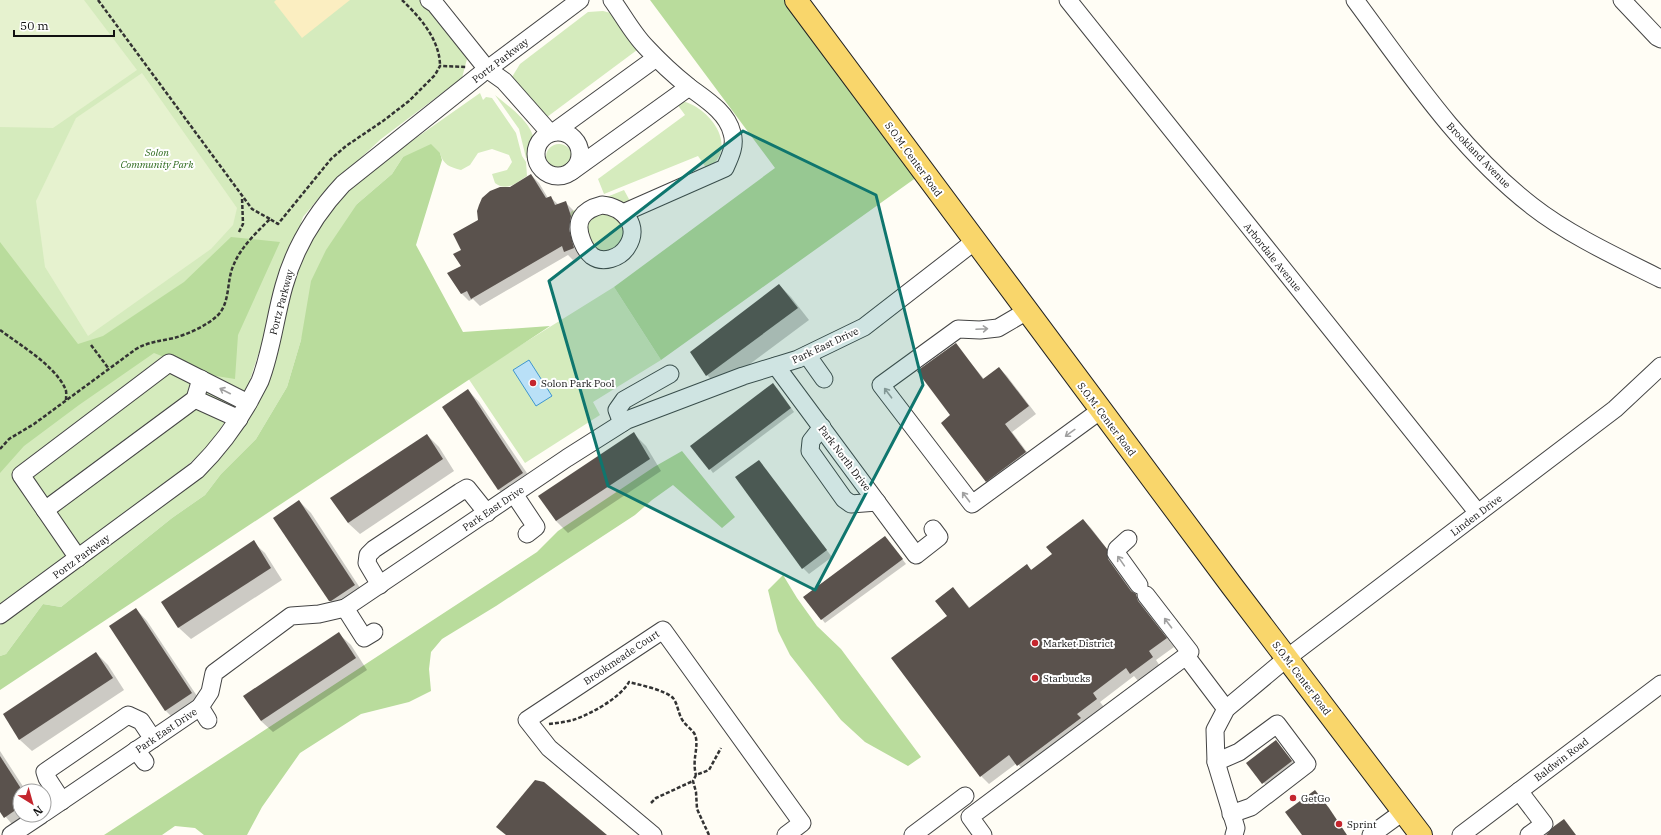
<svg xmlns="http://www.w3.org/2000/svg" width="1661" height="835" font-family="'IBM Plex Serif',serif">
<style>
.green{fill:#d5ebbd}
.forest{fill:#b9dc9c}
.sand{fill:#fbeec1}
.pitch{fill:#e6f2cf}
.water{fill:#b9e0f7;stroke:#3f96cf}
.shadow{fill:#0003}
.building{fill:#5a524d}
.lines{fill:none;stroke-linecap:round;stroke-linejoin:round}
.minor-casing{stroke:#444;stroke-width:19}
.major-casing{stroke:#222;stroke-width:24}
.path{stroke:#333;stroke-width:2.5;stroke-dasharray:4 2;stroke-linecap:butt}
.minor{stroke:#fff;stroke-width:17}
.major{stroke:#f9d66b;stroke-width:22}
.oneway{stroke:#a0a0a0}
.marked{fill:#0f766e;fill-opacity:0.2;stroke:#0f766e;stroke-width:3;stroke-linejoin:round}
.poi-dot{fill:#c4262e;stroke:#fff;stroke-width:1.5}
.labels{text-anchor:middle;stroke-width:4;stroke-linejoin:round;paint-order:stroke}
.street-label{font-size:10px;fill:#111;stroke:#fff}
.park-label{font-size:10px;font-style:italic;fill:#2f6b1f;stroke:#fff}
.poi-label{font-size:10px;fill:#111;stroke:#fff;text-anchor:start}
</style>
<rect width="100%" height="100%" fill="#fffdf5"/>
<g class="green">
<polygon points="0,0 420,0 435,15 467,59 462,78 381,139 324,192 303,217 247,389 209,446 163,487 0,604"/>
<polygon points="603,11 611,13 637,50 547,117 516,88 512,77 520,64 588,12"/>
<path d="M 480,93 L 483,100 L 486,97 L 492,98 L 516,133 L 522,156 L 526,162 L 527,176 C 516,183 507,192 495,183 L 492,174 L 507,170 L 512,162 L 509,155 L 492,149 L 478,153 L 470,165 L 461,170 C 450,167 443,165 440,153 L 403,157 L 392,174 L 357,204 L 301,340 L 287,387 L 256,439 L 221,474 L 205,495 L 172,518 L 61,607 L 43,604 L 6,654 L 0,656 L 0,625 L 201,478 L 230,447 L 254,411 L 273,367 L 288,297 L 302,259 L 316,232 L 334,205 L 362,176 Z"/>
<path d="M 495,95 C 509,107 535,124 534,144 C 533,149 532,153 531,157 L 526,158 L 519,129 Z"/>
<path d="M 681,101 C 709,106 741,148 707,169 L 698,156 L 604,194 L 598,179 L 685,115 L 677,104 Z"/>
<circle cx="559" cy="157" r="13"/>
<polygon points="624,190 630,201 618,205 597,203 575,227 570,213 572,211"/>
<polygon points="606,210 624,222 625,237 611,253 590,249 585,222"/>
<polygon points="614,287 661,360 593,402 600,415 525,463 468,378"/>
</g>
<g class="forest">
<polygon points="650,0 796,0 924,172 661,360 614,287 775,168"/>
<polygon points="431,144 440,153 442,160 416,245 463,332 550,326 0,690 0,656 6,654 43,604 61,607 172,518 205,495 221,474 256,439 287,387 301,340 311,281 326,250 357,204 392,174 403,157"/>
<polygon points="231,237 280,242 238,335 235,379 210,375 154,353 79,405 24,446 0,473 0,242 78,344 103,336 184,282"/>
<polygon points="682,451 735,517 722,528 673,485 652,500 635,515 496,606 442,639 431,652 429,669 431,691 409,702 361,714 300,753 262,807 247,835 204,835 195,828 175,826 162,835 104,835 537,552 558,531 654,467"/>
<polygon points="783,575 797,598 817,626 841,649 921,757 908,766 865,742 841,720 790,655 778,631 768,590"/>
</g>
<polygon class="sand" points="276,0 350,0 302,38 274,2"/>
<g class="pitch">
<polygon points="0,0 84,0 137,70 53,128 0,127"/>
<polygon points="142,73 237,208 233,225 211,249 88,336 45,267 36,201 76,118"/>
</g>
<polygon class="water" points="529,360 552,396 536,406 513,370"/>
<g class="shadow">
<polygon points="531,175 539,183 548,198 550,197 559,205 565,202 573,210 579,225 582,256 573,260 568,255 480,306 473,299 469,301 461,293 462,251 510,188"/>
<polygon points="779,285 791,297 809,320 719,387 707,375"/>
<polygon points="955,344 984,379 999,368 1007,376 1036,414 1012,432 1033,460 995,489 987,481 952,415"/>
<polygon points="777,388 794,412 713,473 710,469"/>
<polygon points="468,390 479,402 535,485 510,501 498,489"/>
<polygon points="634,434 646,446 661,471 568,533 556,521 540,496"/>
<polygon points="427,435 439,447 454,471 360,534 348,523"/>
<polygon points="759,462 832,557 809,574 803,568"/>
<polygon points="299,501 311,513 366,597 341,613 330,601"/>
<polygon points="1083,520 1091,528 1114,558 1116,568 1135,595 1144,604 1146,610 1174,647 1156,660 1160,666 1139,682 1134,676 1100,702 1104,707 1026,773 1017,763 989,784 981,776 948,617 953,588 970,608 1027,566 1032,570 1053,555"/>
<polygon points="885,537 906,564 825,623 804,597"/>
<polygon points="253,542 265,553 282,580 191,639 179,628 162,603"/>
<polygon points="136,609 147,621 203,705 177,722 166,711"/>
<polygon points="339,634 351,645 367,670 273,732 261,721"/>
<polygon points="96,653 108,665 124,690 32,751 20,740 5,714"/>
<polygon points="1276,741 1298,768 1269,789 1248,763"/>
<polygon points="0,751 26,791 20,791 20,815 37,815 16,829 0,810"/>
</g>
<g class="building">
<polygon points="531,174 546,198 551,196 555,205 566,201 571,216 569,229 574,248 564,252 562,246 471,299 467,291 461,294 447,273 461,266 453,254 461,250 453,234 478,220 477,211 479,205 482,198 490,191 500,187 510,187"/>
<polygon points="779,284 798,308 706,376 690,352"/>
<polygon points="956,343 983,379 999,367 1029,406 1005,424 1026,452 986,482 941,423 950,415 917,371"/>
<polygon points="773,383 791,408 709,470 690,446"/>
<polygon points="468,389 523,473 498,490 442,407"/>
<polygon points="634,432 650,459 556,521 538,496"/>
<polygon points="427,434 443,459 348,523 330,498"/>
<polygon points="759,460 827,550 802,569 735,477"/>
<polygon points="299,500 355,585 331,601 329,601 273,518"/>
<polygon points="1083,519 1107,549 1108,559 1131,591 1136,594 1138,601 1167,638 1149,651 1153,657 1130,674 1126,668 1093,693 1097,699 1077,714 1081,718 1017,766 1009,755 980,777 891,658 947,616 935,601 953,587 969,608 1027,564 1031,570 1052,554 1046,547"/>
<polygon points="885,536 903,559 821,620 803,597"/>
<polygon points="254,540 271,568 178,628 161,602"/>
<polygon points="136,608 192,693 165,711 109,626"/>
<polygon points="339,632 356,658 261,721 243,696"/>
<polygon points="96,652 113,678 19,740 3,714"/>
<polygon points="1276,740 1292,761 1262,784 1246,763"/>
<polygon points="0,756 20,787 20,807 4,818 0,812"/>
<polygon points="535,780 544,782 607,835 506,835 496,827"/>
<polygon points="1315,790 1329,808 1347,835 1302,835 1285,812"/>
<polygon points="1564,819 1576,835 1546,835 1553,827"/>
</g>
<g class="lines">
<defs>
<g id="minor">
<polyline points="429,0 435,4 487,69 504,81 550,133"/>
<path d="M 612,0 C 623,15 633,34 646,47 C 659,61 674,75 689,87 C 705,99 727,112 732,133 C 736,145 730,157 725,168 L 623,213"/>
<polyline points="1068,0 1478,513"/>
<path d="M 1355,0 C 1409,73 1460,150 1532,206 C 1569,235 1619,258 1661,279"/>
<polyline points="1622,0 1657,37 1661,39"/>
<circle cx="558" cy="154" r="22"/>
<polyline points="554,132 656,58"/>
<polyline points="572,171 689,87"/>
<path d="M 602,205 C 624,207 641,226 627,247 C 620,258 603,264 592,256 C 587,252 584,246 582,241 C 574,221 582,210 602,205 Z"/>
<polyline points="1027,311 998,328 980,330 958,329 881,385 972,504 1101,410"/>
<polyline points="807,355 824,379"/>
<polyline points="776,366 916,555 939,537 933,529"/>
<polyline points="195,399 239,419"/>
<polyline points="622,423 617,410 624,400 670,374"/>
<polyline points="822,427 811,441 810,451 844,499 851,504 877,502"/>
<polyline points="514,494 536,527 527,534"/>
<polyline points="45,510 195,399 201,379"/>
<polyline points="1128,539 1117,549 1116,553 1139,585"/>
<polyline points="78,558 21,475 169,363 248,403"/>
<polyline points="380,585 367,563 368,555 374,549 460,492 467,488 487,513"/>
<polyline points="1146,595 1190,652"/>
<polyline points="345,608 364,638 374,632"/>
<path d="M 0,615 L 197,470 C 219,448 235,427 250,400 C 253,394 257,387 260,381 C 272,350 275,317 284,286 C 295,246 315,214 343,184 L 481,74 L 580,0"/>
<polyline points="200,707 208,720"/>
<polyline points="136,750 145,762"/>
<polyline points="1216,762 1239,752 1277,724 1307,764 1251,807 1231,814"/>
<polyline points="1519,791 1544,824 1529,835"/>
<polyline points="62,801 47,778 45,772 128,715 141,721 153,739"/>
<polyline points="44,813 200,707 210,692 214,673 291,616 319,614 345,608 567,458 627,420 743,376 798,359 864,327 975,241"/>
<polyline points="11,835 41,815"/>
<polyline points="653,835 549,748 527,720 663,630 802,823 786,835"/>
<polyline points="913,835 965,796"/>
<polyline points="983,835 970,817 1186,656 1226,709"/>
<polyline points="1234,835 1236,828 1216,762 1215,730 1226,709 1287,658 1615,409 1661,366"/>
<polyline points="1371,835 1404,811"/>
<polyline points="1461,835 1661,684"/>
</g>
<polyline id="major" points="796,0 1232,586 1421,835"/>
</defs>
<use href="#minor" class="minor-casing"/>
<use href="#major" class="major-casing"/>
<g class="path">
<polyline points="98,0 252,209 270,219"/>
<path d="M 402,0 C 420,17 440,40 440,66"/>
<polyline points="239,232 243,224 242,197"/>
<path d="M 0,330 C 20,345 54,365 65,388 C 67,391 66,397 66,400"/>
<polyline points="91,345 109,369"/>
<path d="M 0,449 L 9,439 L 34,424 L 136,349 C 148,342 160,341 174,338 C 188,334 206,326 217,316 C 231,303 226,280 234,264 C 241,247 257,232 270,219 L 278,224 L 331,159 L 346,146 L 383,121 L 409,101 L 435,75 L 440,66 L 466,67"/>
<path d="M 549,724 C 557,723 565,722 573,720 C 591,714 620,698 629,682 C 640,685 665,690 673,698 C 678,704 678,714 683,721 C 687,727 695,731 696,738 C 698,750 692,760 696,775"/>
<polyline points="651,803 656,798 693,781"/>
<polyline points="709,835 697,809 696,792 693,781 696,775 709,770 721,748"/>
</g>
<use href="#minor" class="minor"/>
<use href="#major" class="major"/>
</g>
<defs><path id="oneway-shaft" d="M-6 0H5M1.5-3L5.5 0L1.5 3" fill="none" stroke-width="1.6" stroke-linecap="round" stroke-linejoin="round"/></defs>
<g class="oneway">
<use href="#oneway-shaft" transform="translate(982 329) rotate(-3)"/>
<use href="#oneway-shaft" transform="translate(225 391) rotate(-153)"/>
<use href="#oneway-shaft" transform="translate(888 393) rotate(-127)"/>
<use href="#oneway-shaft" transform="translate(1070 433) rotate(144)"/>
<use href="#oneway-shaft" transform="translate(966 497) rotate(-127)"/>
<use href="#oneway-shaft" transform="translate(1121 561) rotate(-125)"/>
<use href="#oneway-shaft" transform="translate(1168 623) rotate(-127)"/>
</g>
<path class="marked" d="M 743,131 L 876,195 L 923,385 L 815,590 L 608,486 L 549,281 Z"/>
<g class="poi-dot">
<circle cx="533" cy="383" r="4"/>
<circle cx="1035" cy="643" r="4"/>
<circle cx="1035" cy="678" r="4"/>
<circle cx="1293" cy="798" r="4"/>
<circle cx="1339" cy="824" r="4"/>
</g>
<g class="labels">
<g class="street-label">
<text transform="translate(500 60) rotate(-37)" y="4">Portz Parkway</text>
<text transform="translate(1479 155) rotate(46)" y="4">Brookland Avenue</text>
<text transform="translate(914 159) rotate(54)" y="4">S.O.M. Center Road</text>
<text transform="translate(1273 257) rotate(51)" y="4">Arbordale Avenue</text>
<text transform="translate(281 302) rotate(-75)" y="4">Portz Parkway</text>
<text transform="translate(825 345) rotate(-25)" y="4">Park East Drive</text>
<text transform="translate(1107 419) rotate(53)" y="4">S.O.M. Center Road</text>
<text transform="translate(845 458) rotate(53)" y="4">Park North Drive</text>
<text transform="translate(493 508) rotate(-34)" y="4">Park East Drive</text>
<text transform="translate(1476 515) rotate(-37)" y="4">Linden Drive</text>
<text transform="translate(81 556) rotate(-36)" y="4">Portz Parkway</text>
<text transform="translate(621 657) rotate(-34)" y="4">Brookmeade Court</text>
<text transform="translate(1302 678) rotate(53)" y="4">S.O.M. Center Road</text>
<text transform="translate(166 730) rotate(-34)" y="4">Park East Drive</text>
<text transform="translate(1561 759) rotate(-37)" y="4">Baldwin Road</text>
</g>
<g class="park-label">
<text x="157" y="156">Solon<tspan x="157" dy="12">Community Park</tspan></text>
</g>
<g class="poi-label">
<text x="541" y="387">Solon Park Pool</text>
<text x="1043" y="647">Market District</text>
<text x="1043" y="682">Starbucks</text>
<text x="1301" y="802">GetGo</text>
<text x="1347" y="828">Sprint</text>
</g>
</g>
<g transform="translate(32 803) rotate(143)"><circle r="19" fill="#ffffff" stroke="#a0a0a0"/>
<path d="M0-3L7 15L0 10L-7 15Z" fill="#c4262e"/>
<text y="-6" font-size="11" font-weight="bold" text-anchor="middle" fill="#111111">N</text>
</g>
<path d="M14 30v6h100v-6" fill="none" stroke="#111111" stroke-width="2"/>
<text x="20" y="30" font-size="12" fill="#111111" stroke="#ffffff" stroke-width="3" paint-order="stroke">50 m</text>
</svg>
